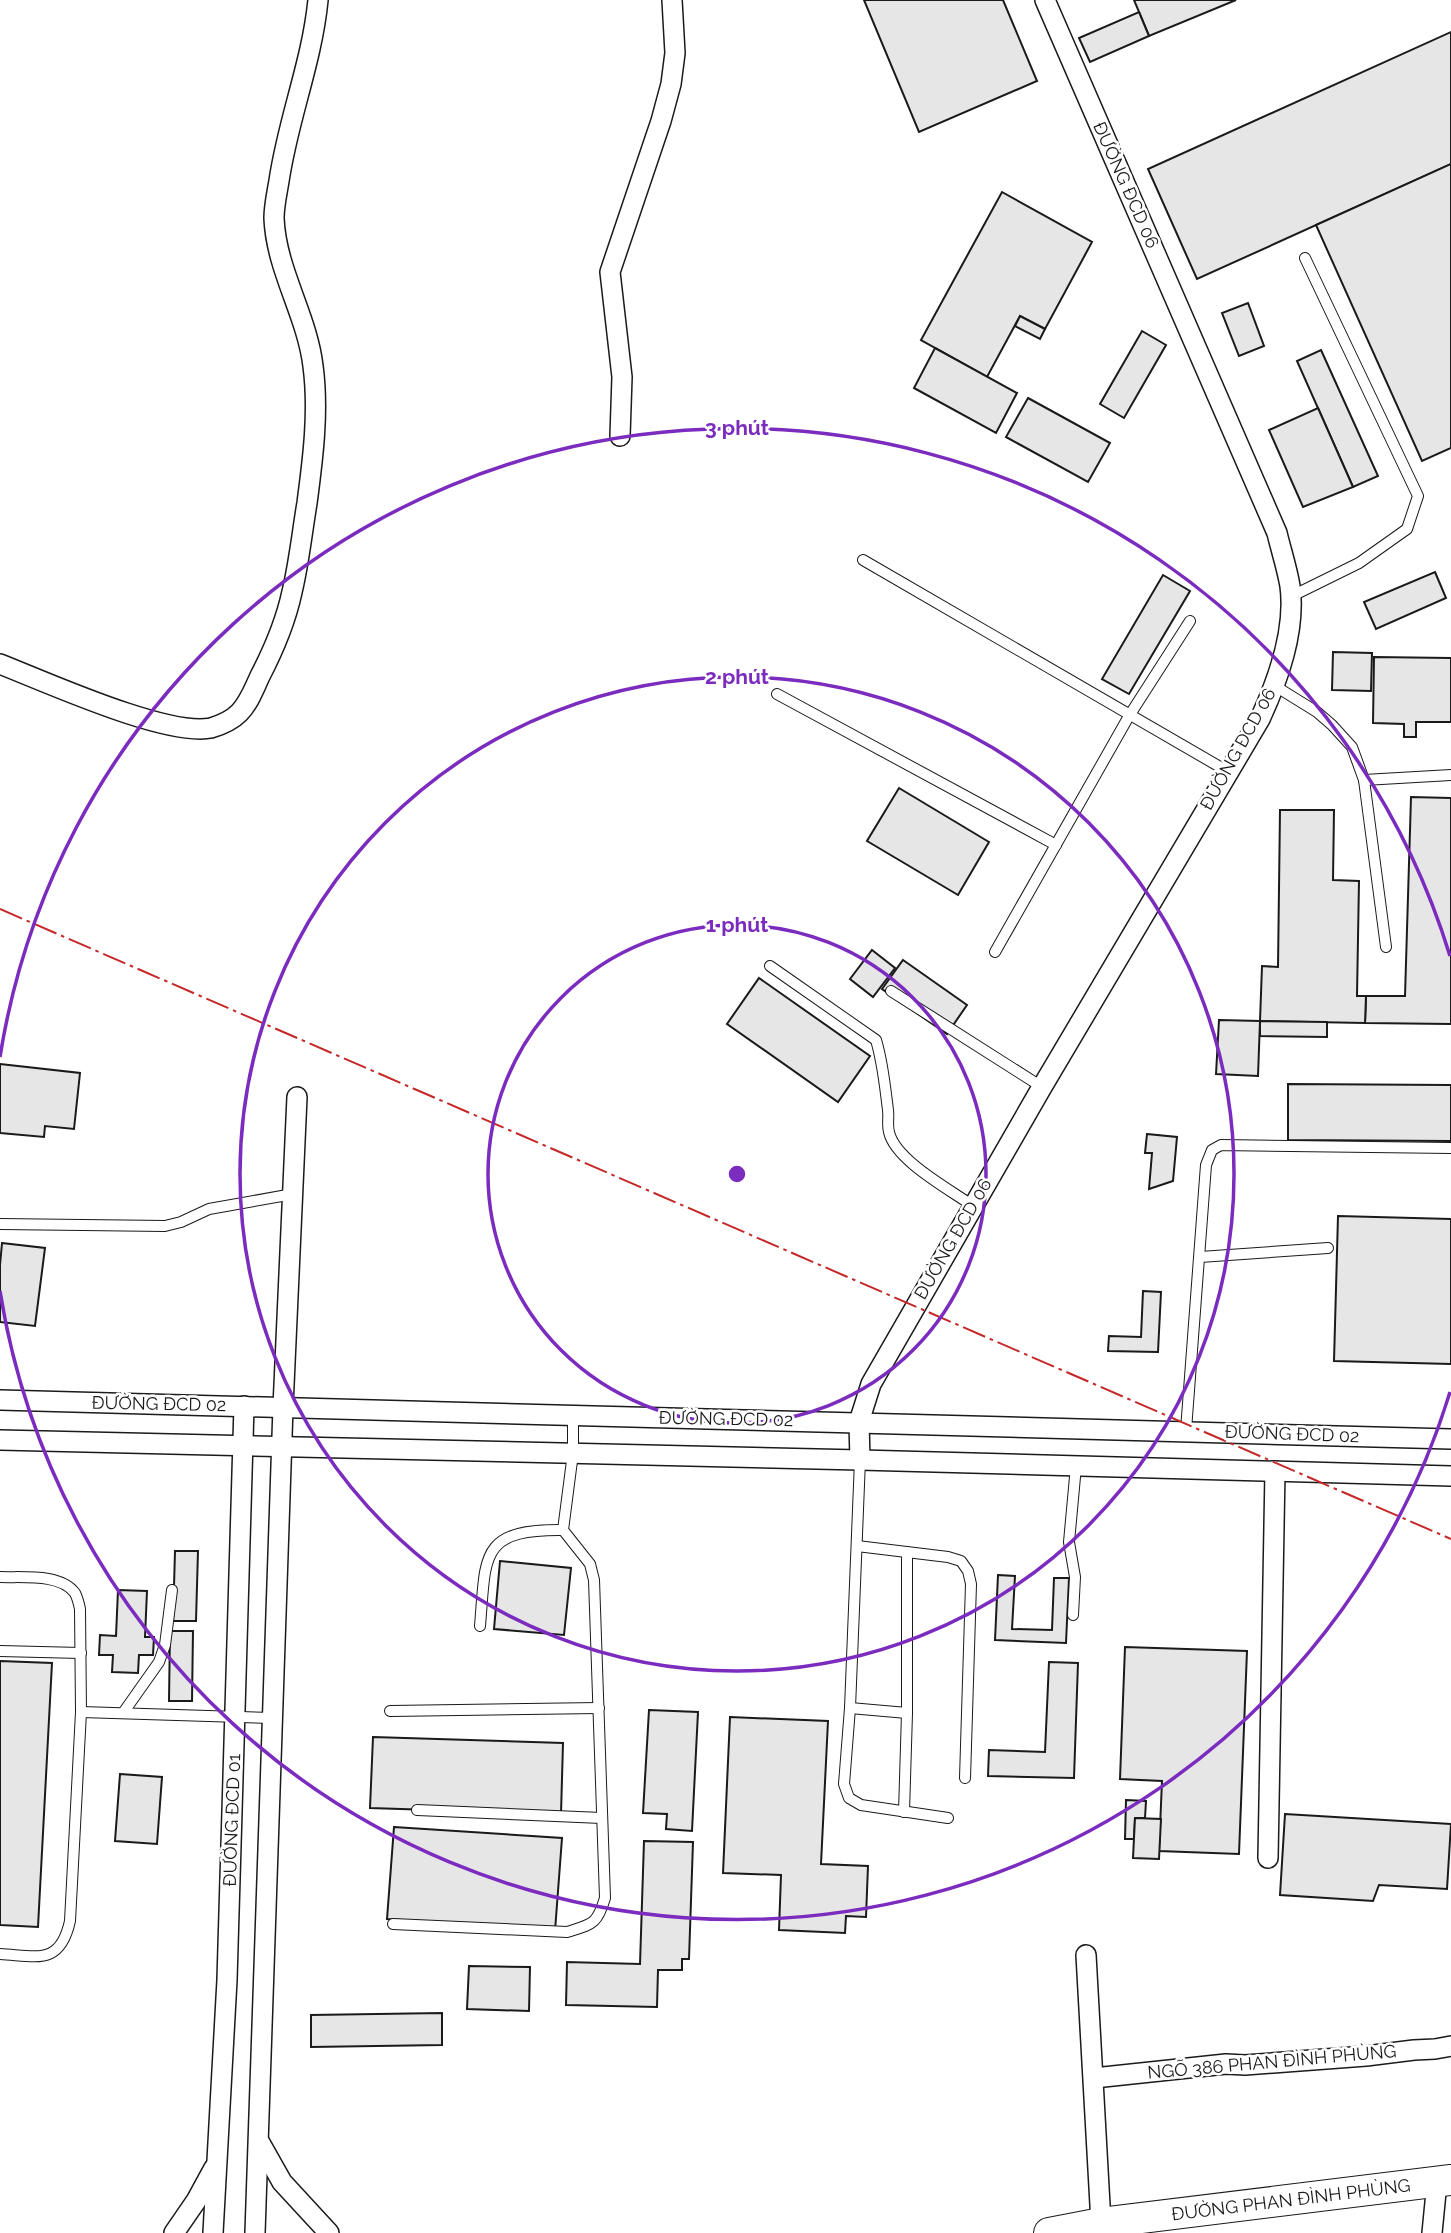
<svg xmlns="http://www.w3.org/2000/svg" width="1451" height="2233" font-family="Raleway,sans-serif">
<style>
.building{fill:#e6e6e6;stroke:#1a1a1a;stroke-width:2}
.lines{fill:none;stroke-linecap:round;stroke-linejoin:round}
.lane-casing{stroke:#1a1a1a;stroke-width:12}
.street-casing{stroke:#1a1a1a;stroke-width:22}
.primary-casing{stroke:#1a1a1a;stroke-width:32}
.lane{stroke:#fff;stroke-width:10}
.street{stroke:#fff;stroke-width:19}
.primary{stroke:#fff;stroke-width:30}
.power{stroke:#c62828;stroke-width:2;stroke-dasharray:24 5 3.5 5;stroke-linecap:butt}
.ring{fill:none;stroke:#7b2cbf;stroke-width:3.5}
.labels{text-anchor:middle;stroke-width:5;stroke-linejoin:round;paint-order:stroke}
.street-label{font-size:18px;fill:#1a1a1a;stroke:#fff}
.centre{fill:#7b2cbf;stroke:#fff;stroke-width:3.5}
.ring-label{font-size:21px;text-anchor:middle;font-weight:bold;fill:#7b2cbf;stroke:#fff;stroke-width:5;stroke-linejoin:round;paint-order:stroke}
</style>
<rect width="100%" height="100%" fill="#fff"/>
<g class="building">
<polygon points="864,0 1003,0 1037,81 919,132"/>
<polygon points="1134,0 1236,0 1149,36"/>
<polygon points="1139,12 1149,36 1090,62 1079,38"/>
<polygon points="1451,32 1451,164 1197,279 1148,169"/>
<polygon points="1451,164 1451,448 1422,461 1316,225"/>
<polygon points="1002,192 1092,242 1045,329 1020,316 987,377 921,340"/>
<polygon points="1248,303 1264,346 1239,356 1222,313"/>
<polygon points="1020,316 1045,329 1040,339 1015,326"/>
<polygon points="1142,331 1166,345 1124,418 1100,404"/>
<polygon points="935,348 1017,393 996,433 914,388"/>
<polygon points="1321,350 1378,476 1353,487 1297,361"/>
<polygon points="1028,398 1110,443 1088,482 1006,437"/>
<polygon points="1318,408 1353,487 1303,507 1269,430"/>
<polygon points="1435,572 1446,598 1376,629 1364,602"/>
<polygon points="1163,575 1190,591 1129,694 1102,679"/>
<polygon points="1333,652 1372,653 1371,691 1332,690"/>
<polygon points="1374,657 1451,658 1451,722 1416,722 1416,737 1404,737 1404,724 1373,723"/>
<polygon points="899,788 989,842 958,895 867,841"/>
<polygon points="1411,797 1451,798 1451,1024 1365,1023 1366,996 1405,996"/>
<polygon points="1280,810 1334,810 1333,880 1359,881 1357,996 1366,996 1365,1023 1260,1021 1262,966 1278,967"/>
<polygon points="872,950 895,968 873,997 850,979"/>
<polygon points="903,960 967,1005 947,1034 882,989"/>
<polygon points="759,978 870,1056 838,1102 727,1024"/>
<polygon points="1219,1020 1260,1021 1258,1076 1216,1074"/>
<polygon points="1260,1021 1327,1022 1327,1037 1260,1036"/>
<polygon points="0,1064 80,1073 74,1129 45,1126 44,1137 0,1133"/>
<polygon points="1288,1084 1451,1085 1451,1141 1288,1140"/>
<polygon points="1147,1134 1177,1137 1173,1181 1149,1189 1152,1153 1145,1153"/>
<polygon points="1338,1216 1451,1219 1451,1364 1334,1361"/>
<polygon points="2,1243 45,1248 35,1326 0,1322 0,1265"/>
<polygon points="1143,1291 1161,1292 1158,1352 1108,1351 1109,1336 1141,1337"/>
<polygon points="175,1551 198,1551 196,1621 173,1621"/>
<polygon points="500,1561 571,1568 564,1635 494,1629"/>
<polygon points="998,1575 1015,1576 1012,1629 1052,1630 1054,1578 1069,1578 1066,1643 995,1640"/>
<polygon points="118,1590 147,1591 145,1637 154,1637 153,1655 139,1655 138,1673 112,1672 113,1655 99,1655 100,1635 116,1636"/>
<polygon points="170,1631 193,1631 192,1701 169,1701"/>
<polygon points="1125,1647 1247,1651 1239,1854 1159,1851 1162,1781 1120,1779"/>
<polygon points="0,1661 52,1663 38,1927 0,1925"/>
<polygon points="1049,1662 1078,1663 1074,1778 988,1776 989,1750 1045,1752"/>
<polygon points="649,1710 698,1712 692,1831 666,1829 667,1814 643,1813"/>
<polygon points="730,1717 828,1721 821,1864 868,1866 866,1917 846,1916 845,1933 779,1930 781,1875 723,1873"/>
<polygon points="373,1737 563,1743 561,1814 370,1808"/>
<polygon points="120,1774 162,1777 157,1844 115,1841"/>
<polygon points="1126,1800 1146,1801 1145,1818 1135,1818 1134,1839 1125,1839"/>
<polygon points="1285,1814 1451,1824 1447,1889 1379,1885 1373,1901 1280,1895"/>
<polygon points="1135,1818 1161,1819 1159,1859 1133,1858"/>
<polygon points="394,1827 562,1838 555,1931 387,1919"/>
<polygon points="644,1841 693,1842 689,1959 682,1959 682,1970 658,1970 657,2007 566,2005 567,1962 640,1964"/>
<polygon points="469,1966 530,1967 529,2011 467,2009"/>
<polygon points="442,2013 442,2045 311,2047 311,2015"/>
</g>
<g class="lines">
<defs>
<g id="lane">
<polyline points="863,560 1227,771"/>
<polyline points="1290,597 1359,563 1407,529 1418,496 1305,258"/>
<polyline points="1275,686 1317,712 1332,725 1352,747 1364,780 1386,947"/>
<polyline points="777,694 1056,845"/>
<polyline points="1364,780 1451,775"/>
<polyline points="995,952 1129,716 1190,621"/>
<path d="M 770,966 L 876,1040 C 883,1063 885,1087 888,1110 C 889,1117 887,1125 889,1132 C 895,1160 949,1189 973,1206"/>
<polyline points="891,991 1042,1087"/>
<polyline points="0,1224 165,1226 181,1222 209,1209 293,1194"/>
<polyline points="1200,1257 1328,1248"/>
<polyline points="1186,1430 1206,1165 1212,1150 1221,1145 1451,1148"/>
<polyline points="860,1460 850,1708 844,1784 849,1798 861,1805 948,1818"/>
<polyline points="857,1546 948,1557 961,1561 968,1571 971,1584 965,1778"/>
<path d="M 0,1577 C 22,1578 60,1573 75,1593 C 77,1597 79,1604 80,1609 L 81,1712 L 70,1921 C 60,1966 37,1956 0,1954"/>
<polyline points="1073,1615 1075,1577 1069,1542 1076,1466"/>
<path d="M 480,1626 C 486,1556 479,1529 563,1530"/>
<polyline points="0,1651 81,1653"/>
<polyline points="850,1708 907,1713"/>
<polyline points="390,1711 599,1708"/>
<polyline points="81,1712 273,1718"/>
<polyline points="123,1713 159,1662 165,1645 172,1590"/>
<polyline points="417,1810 602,1818"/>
<polyline points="904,1812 907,1713 907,1552"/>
<path d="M 393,1924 L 567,1932 C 592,1924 597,1925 605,1898 L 594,1580 L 590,1564 L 563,1530 L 573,1453 L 573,1415"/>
</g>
<g id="street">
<polyline points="620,436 622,377 610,272 661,121 671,84 675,53 672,0"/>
<path d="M 0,664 C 46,682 167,737 211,728 C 221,725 232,720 239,713 C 249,703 254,689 260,676 C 273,651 286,620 292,592 C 299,563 302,533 307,503 C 313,458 319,411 313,366 C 307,315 276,270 274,218 C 274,206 277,193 279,181 C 288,119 312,62 318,0"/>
<polyline points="0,1400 1451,1439"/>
<polyline points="0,1440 860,1460 1451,1476"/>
<path d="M 860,1460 L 859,1422 L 871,1384 L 1042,1087 L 1260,719 C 1278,680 1296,631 1290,586 C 1287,568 1281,550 1277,533 L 1045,0"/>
<polyline points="1268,1858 1275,1471"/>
<polyline points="1086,1955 1101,2223"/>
<polyline points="1094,2078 1226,2064 1245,2065 1366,2056 1414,2050 1435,2049 1451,2046"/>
<polyline points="260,2143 282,2182 329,2233"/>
<polyline points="174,2233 196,2201 214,2168"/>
<polyline points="213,2233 227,1980 244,1406"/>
<polyline points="255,2233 283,1407 297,1097"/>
<polyline points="1432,2233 1437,2182"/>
</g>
<polyline id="primary" points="1049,2233 1101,2223 1451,2180"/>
</defs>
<use href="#lane" class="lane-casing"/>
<use href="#street" class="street-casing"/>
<use href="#primary" class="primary-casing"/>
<use href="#lane" class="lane"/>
<use href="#street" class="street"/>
<use href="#primary" class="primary"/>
<polyline class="power" points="0,909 1451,1539"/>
</g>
<g class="ring">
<circle cx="737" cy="1174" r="249"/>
<circle cx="737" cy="1174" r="497"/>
<path d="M1450 1392A746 746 0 0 1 0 1291M0 1057A746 746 0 0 1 1450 956"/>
</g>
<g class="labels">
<g class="street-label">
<text transform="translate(1126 185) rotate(66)" y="6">ĐƯỜNG ĐCD 06</text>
<text transform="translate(1238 749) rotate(-61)" y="6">ĐƯỜNG ĐCD 06</text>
<text transform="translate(953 1239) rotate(-60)" y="6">ĐƯỜNG ĐCD 06</text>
<text transform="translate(159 1404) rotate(1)" y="6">ĐƯỜNG ĐCD 02</text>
<text transform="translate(726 1419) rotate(1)" y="6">ĐƯỜNG ĐCD 02</text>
<text transform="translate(1292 1434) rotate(2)" y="6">ĐƯỜNG ĐCD 02</text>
<text transform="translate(232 1820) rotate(-88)" y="6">ĐƯỜNG ĐCD 01</text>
<text transform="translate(1272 2062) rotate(-5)" y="6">NGÕ 386 PHAN ĐÌNH PHÙNG</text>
<text transform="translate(1291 2200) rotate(-7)" y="6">ĐƯỜNG PHAN ĐÌNH PHÙNG</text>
</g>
</g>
<circle cx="737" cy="1174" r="10" class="centre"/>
<g class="ring-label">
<text x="737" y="435">3 phút</text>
<text x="737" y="684">2 phút</text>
<text x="737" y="932">1 phút</text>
</g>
</svg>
